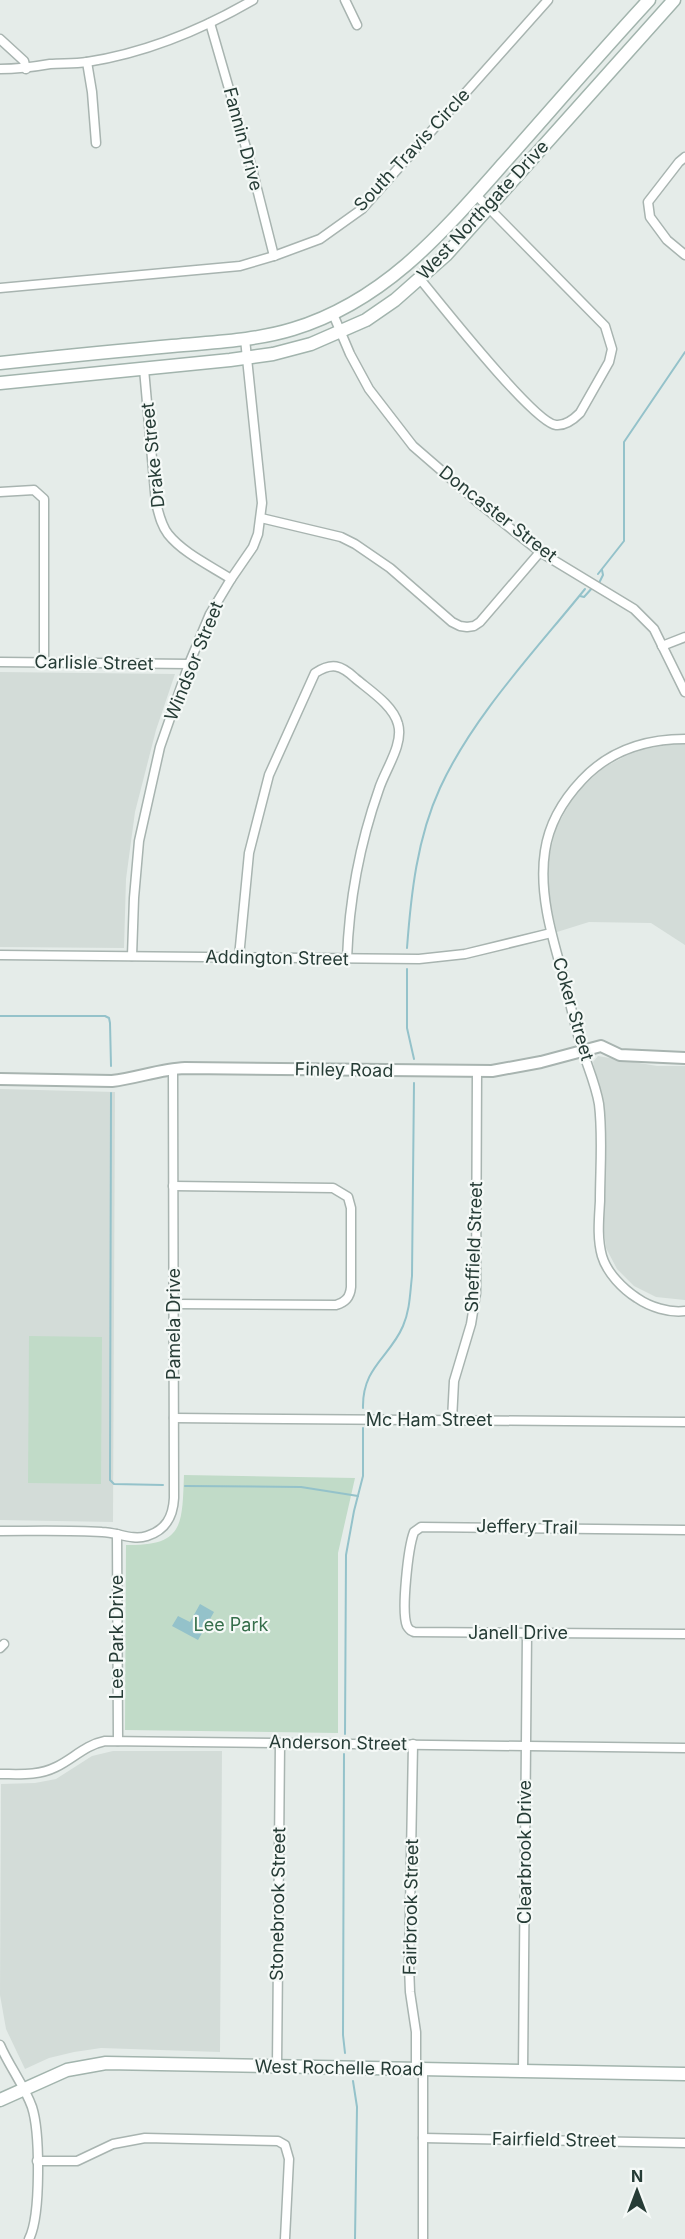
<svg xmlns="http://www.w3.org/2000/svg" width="685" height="2239" font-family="Inter,sans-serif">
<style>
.built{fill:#d3dcd8}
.green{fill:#c1dbc8}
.water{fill:#94c2ca}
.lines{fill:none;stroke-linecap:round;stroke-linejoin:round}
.stream{stroke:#94c2ca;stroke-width:2}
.minor-casing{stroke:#a8b4b0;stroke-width:11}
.tertiary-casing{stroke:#a8b4b0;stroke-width:14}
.secondary-casing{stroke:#a2b4ad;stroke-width:15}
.minor{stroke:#fff;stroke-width:8}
.tertiary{stroke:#fff;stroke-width:10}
.secondary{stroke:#fff;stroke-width:12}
.labels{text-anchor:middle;stroke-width:4.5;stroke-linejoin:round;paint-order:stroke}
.street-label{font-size:18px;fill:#263c36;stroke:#f5f9f7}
.park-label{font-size:18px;fill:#356e4b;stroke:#f5f9f7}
</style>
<rect width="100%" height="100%" fill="#e5ece9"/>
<g class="built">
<polygon points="0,672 175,674 156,730 135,812 126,879 124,948 0,947"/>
<polygon points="675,744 685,744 685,945 651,923 589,922 557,932 550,904 547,865 556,828 575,794 603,768 637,750"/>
<polygon points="598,1056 657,1066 685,1066 685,1300 656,1297 634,1286 617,1269 606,1248 603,1224 604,1110 593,1062"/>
<polygon points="0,1089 115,1092 113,1522 0,1520"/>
<polygon points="113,1751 222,1751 220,2052 101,2048 74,2052 49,2058 25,2069 6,2029 0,1995 1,1784 35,1783 56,1779 92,1756"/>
</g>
<g class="green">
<polygon points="29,1336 102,1337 101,1484 28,1483"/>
<path d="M 184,1475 L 355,1478 L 338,1553 L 338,1733 L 125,1730 L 126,1545 C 184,1546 182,1525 184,1475 Z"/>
</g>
<polygon class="water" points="200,1604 214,1612 198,1640 172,1626 178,1616 190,1622"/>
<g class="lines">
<g class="stream">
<polyline points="598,574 624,541 624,442 685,352"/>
<polyline points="599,583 603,575 602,570"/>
<polyline points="580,596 584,597 593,587"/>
<path d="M 407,948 C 411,894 417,838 440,788 C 473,716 535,651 585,589"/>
<polyline points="407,969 407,1028 414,1059"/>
<polyline points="0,1016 105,1016 109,1018 110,1023 111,1066"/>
<polyline points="111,1093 110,1480 114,1484 163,1485"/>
<path d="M 363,1408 C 362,1367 390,1357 403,1326 C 410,1310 410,1293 412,1276 L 414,1083"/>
<polyline points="185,1486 301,1487 358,1496"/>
<polyline points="345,1734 346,1555 354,1511 363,1476 363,1428"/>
<polyline points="344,1754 343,2035 345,2053"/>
<polyline points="353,2081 357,2107 355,2239"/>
</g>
<defs>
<g id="minor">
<polyline points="345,0 357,25"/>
<polyline points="210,23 251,165 274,256"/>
<polyline points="0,39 24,61 26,69"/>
<polyline points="87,62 92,92 96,143"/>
<path d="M 0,69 C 17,69 33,67 50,64 C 62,63 74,64 87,62 C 145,53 203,29 253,0"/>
<polyline points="685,157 679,162 648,202 650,217 667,240 685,255"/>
<path d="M 420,279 C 439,302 534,423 556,425 C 566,426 574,419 580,413 L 609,362 L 612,349 L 605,326 L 476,195"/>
<polyline points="0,288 240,266 274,256 320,239 362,209 548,0"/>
<polyline points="333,314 350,354 369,389 413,446 480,504 540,552 634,609 654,629 685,692"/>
<path d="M 144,369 L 156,503 C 159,514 161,525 168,534 C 183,553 211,566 231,579"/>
<polyline points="0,492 34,490 44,499 44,663"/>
<polyline points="261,518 341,537 355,544 390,568 452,622 460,626 467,627 474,626 480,622 540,552"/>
<polyline points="662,646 685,637"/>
<polyline points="0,662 189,664"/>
<path d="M 685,739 C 645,739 610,750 582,780 C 564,799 549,824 545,851 C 538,896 554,943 566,986 C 571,1008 576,1030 583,1052 C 589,1070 596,1086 599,1104 C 603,1136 600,1169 600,1201 C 599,1219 597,1238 602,1256 C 607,1273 623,1289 637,1298 C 650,1307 669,1313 685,1311"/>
<polyline points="0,955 419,959 465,954 551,933"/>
<polyline points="132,956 134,898 139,841 160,747 189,664 210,614 231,579 253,547 258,534 262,503 245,339"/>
<path d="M 239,957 L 249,853 L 269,775 L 315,673 C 332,662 341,665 355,678 C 369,690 393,705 398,724 C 404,744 385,770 379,789 C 360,843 349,901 347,959"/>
<path d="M 173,1186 L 333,1188 L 348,1197 L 351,1208 L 351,1287 C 350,1298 345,1302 336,1305 L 174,1304"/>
<polyline points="174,1418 685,1422"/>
<polyline points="452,1420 454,1381 471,1324 476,1293 477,1071"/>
<path d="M 685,1530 L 421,1527 L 414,1532 C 408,1548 401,1612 407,1626 C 410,1631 410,1630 414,1632 L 685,1634"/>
<path d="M 0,1531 C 34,1531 68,1530 102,1532 C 117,1532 132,1541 147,1536 C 166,1530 173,1517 174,1498 L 173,1069"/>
<polyline points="117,1534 118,1741"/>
<polyline points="0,1648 4,1644"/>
<polyline points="413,1744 409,1965 410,1992 416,2032 416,2069"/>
<path d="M 0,1774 C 19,1774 38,1776 56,1767 C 73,1759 85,1745 105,1741 L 685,1748"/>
<path d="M 0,2045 C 9,2066 24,2085 32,2107 C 40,2132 41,2216 29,2239"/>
<polyline points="277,2066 280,1743"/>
<polyline points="523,2071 527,1633"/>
<polyline points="423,2138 685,2143"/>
<polyline points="37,2161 77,2161 113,2144 145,2138 278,2141 285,2145 289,2159 285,2239"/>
<polyline points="423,2239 423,2070"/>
</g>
<path id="tertiary" d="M 0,1079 L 112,1081 C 137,1078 161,1069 185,1068 L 492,1071 L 541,1062 L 601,1046 L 620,1055 L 685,1058"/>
<g id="secondary">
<path d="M 0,363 C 57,357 115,351 172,346 C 212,342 254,341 293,329 C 385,301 443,232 504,163 C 552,109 600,53 649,0"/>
<polyline points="0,383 230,360 273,354 311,344 366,320 395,300 446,255 674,0"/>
<polyline points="0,2100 67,2070 106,2063 685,2074"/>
</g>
</defs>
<use href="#minor" class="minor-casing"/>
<use href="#tertiary" class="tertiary-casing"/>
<use href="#secondary" class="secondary-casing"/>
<use href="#minor" class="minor"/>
<use href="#tertiary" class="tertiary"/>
<use href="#secondary" class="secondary"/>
</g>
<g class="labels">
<g class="street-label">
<text transform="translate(243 139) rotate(75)" y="6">Fannin Drive</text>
<text transform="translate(412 150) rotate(-47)" y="6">South Travis Circle</text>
<text transform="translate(483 210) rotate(-47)" y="6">West Northgate Drive</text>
<text transform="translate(153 455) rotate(-96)" y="6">Drake Street</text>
<text transform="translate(498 514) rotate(38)" y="6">Doncaster Street</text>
<text transform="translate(194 661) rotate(-68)" y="6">Windsor Street</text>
<text transform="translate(94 663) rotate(1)" y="6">Carlisle Street</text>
<text transform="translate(277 958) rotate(1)" y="6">Addington Street</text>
<text transform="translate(573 1009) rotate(74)" y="6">Coker Street</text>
<text transform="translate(344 1070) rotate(1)" y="6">Finley Road</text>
<text transform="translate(474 1247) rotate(-88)" y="6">Sheffield Street</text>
<text transform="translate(174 1324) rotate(-90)" y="6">Pamela Drive</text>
<text x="429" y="1426">Mc Ham Street</text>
<text transform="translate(527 1527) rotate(1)" y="6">Jeffery Trail</text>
<text x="518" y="1639">Janell Drive</text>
<text transform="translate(117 1637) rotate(-90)" y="6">Lee Park Drive</text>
<text transform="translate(338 1743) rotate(1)" y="6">Anderson Street</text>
<text transform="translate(525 1852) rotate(-90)" y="6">Clearbrook Drive</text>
<text transform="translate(278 1904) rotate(-89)" y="6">Stonebrook Street</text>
<text transform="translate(411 1907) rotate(-89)" y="6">Fairbrook Street</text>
<text transform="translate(339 2068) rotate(1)" y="6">West Rochelle Road</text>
<text transform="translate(554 2140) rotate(1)" y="6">Fairfield Street</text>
</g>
<g class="park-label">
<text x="231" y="1631">Lee Park</text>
</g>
</g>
<g transform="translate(637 2191)" stroke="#f5f9f7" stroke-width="4.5" paint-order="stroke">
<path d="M0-4.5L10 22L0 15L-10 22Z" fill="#263c36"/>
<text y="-9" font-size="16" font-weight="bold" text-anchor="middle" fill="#263c36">N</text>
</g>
</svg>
